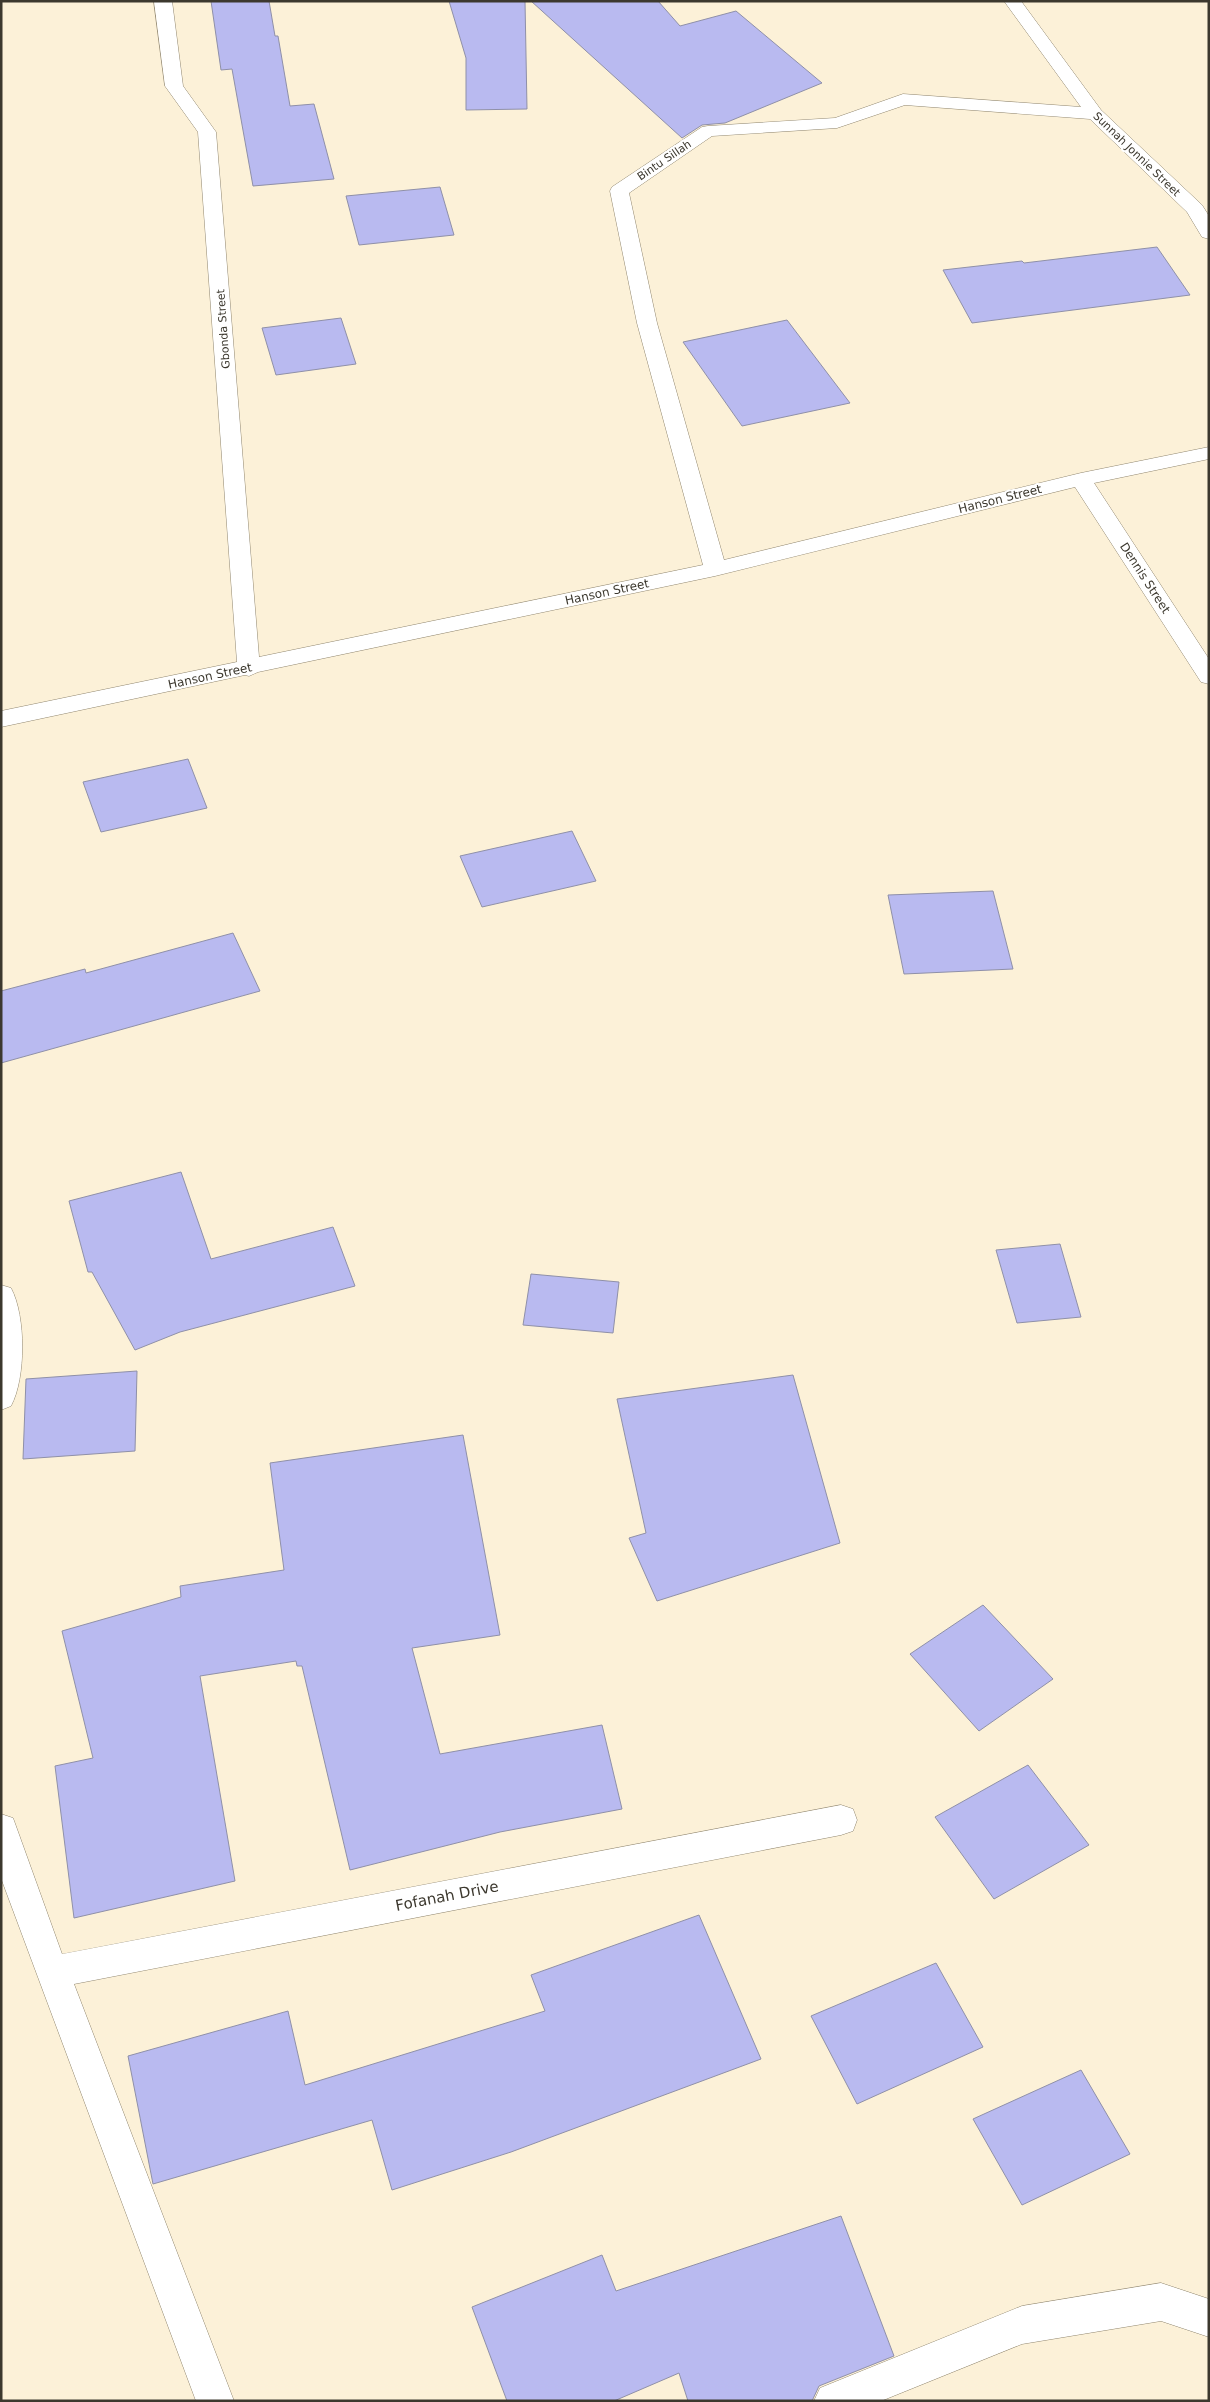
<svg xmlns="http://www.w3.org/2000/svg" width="1210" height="2402" font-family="'DejaVu Sans',sans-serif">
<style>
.building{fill:#b9baf0;stroke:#8f90a8}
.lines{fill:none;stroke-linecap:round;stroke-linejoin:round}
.minor-casing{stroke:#918770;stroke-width:1}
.minor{fill:#fff;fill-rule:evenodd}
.labels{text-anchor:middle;stroke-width:4;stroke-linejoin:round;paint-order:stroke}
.far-street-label{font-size:11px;fill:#3c382e;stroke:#fff}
.street-label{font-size:12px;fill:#3c382e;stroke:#fff}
.near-street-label{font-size:15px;fill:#3c382e;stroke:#fff}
</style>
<rect width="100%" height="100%" fill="#fcf1d8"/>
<g class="building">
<polygon points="211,1 269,1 275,36 278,36 290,106 314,104 334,179 253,186 232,69 221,70"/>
<polygon points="449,1 525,1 527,109 466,110 466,58"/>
<polygon points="531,1 658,1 680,26 736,11 822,83 725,123 702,125 682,138"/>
<polygon points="440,187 454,235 359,245 346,196"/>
<polygon points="1157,247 1190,295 972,323 943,270 1022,261 1024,263"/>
<polygon points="341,318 356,364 276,375 262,328"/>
<polygon points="787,320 850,403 742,426 683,342"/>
<polygon points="188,759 207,808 101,832 83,782"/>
<polygon points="572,831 596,881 482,907 460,856"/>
<polygon points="993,891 1013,969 904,974 888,895"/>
<polygon points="233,933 260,991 1,1063 1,991 85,969 86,973"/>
<polygon points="181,1172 211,1259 333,1227 355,1286 180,1332 135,1350 92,1272 88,1272 69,1201"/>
<polygon points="1060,1244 1081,1317 1017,1323 996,1250"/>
<polygon points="531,1274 619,1282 613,1333 523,1325"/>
<polygon points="137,1371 135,1451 23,1459 26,1379"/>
<polygon points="793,1375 840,1543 657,1601 629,1538 646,1533 617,1399"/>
<polygon points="463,1435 500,1635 412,1648 440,1754 602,1725 622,1809 500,1832 350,1870 302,1666 297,1666 296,1661 200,1676 235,1881 74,1918 55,1766 93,1758 62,1631 181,1597 180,1586 284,1570 270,1463"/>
<polygon points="983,1605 1053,1679 979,1731 910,1654"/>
<polygon points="1028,1765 1089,1845 994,1899 935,1817"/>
<polygon points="699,1915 761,2059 511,2152 392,2190 372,2120 153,2184 128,2056 288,2011 305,2085 545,2011 531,1975"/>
<polygon points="936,1963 983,2047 857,2104 811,2016"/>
<polygon points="1081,2070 1130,2154 1022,2205 973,2119"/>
<polygon points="841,2216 894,2356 819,2386 812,2401 688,2401 679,2373 614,2401 507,2401 472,2307 602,2255 616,2291"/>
</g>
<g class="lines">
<defs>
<g id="minor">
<polygon points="154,1 172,1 183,86 216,132 259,657 703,565 637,323 610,191 612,187 702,127 708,126 835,118 903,94 1081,107 1004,1 1021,1 1101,110 1202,205 1209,216 1209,239 1202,237 1187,212 1090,119 905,105 837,128 712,136 629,193 657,323 724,560 1081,473 1209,447 1209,459 1094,483 1209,659 1209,684 1201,682 1075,487 715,576 258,672 249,676 245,675 1,727 1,711 237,662 198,132 165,86"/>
<path d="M 1,1285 L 11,1288 C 26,1316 26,1378 11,1406 L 1,1410 Z"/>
<polygon points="841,1805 853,1809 857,1820 853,1831 841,1835 74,1984 234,2401 196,2401 1,1878 1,1814 13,1818 17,1829 62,1954"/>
<polygon points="1161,2283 1209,2299 1209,2337 1161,2321 1022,2344 881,2401 814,2401 820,2388 1022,2306"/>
</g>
</defs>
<use href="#minor" class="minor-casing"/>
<use href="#minor" class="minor"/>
</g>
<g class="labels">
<g class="far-street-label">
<text transform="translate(1137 154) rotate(44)" y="4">Sunnah Jonnie Street</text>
<text transform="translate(664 160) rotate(-34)" y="4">Bintu Sillah</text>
<text transform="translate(223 329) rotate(-94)" y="4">Gbonda Street</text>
</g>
<g class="street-label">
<text transform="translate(1000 499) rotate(-14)" y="4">Hanson Street</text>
<text transform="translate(1145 578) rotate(57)" y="4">Dennis Street</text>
<text transform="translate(607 592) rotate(-12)" y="4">Hanson Street</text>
<text transform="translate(210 676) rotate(-12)" y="4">Hanson Street</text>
</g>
<g class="near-street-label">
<text transform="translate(447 1896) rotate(-11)" y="5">Fofanah Drive</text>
</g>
</g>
<rect width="1210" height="2402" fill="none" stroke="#3c382e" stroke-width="5"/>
</svg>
